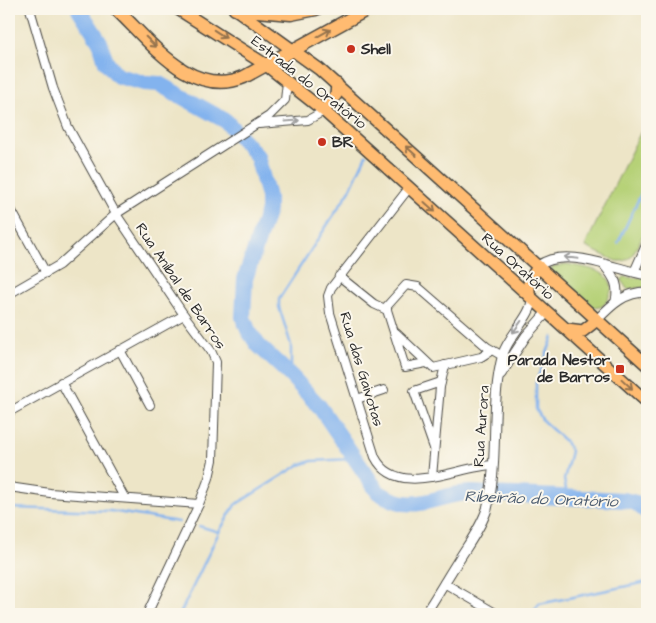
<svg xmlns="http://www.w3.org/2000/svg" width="656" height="623" font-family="'Architects Daughter',sans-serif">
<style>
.green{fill:#b6d177;stroke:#707e51}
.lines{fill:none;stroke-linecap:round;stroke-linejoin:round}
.stream{stroke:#83b3ee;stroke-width:2.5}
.river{stroke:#83b3ee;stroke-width:16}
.minor-casing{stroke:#484742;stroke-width:10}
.tertiary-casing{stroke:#484742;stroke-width:11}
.primary-casing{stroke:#484742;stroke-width:14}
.trunk-casing{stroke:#484742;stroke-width:15}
.minor{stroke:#fff;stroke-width:8}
.tertiary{stroke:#fff;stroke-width:9}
.primary{stroke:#ffbb71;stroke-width:11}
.trunk{stroke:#ffbb71;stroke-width:12}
.oneway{stroke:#95734e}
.oneway2{stroke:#a0a0a0}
.poi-dot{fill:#c8321e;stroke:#fbf7ec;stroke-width:2}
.labels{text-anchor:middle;stroke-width:4;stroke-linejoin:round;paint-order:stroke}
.poi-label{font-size:15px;font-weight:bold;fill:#2b2b2b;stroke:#fbf7ec;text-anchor:start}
.street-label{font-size:15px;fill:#2b2b2b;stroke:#fbf7ec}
.water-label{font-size:16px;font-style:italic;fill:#4a5b6f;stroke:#fbf7ec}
</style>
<rect width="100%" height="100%" fill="#fbf7ec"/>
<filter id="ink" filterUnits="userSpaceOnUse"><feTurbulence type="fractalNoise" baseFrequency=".02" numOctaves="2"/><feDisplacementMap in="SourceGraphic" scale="10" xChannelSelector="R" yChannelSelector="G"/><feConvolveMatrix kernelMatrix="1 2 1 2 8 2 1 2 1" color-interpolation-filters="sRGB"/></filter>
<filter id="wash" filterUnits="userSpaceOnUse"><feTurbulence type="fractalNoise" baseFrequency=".0096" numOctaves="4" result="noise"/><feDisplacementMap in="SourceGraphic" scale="20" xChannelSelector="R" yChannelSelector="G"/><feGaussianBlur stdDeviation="1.12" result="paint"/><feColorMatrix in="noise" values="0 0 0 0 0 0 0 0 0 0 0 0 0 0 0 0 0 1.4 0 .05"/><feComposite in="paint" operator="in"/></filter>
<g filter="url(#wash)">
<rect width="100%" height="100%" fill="#ede5c7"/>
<g class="green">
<polygon points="647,119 647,226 638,245 631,257 624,261 616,261 586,247 586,244"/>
<path d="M 567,264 C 583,268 609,268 612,288 C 608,300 605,310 591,307 L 551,271 L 552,267 Z"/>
<polygon points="624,277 647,279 647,287 627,289 621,280"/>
</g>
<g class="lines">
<g class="stream">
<polyline points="618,243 647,181"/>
<polyline points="553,337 536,382 536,409 543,421 566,442 571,451 564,480 568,498"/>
<polyline points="291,376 291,345 279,307 279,299 350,190 366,155"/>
<polyline points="9,508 110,511 179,522"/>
<polyline points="199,526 219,532"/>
<polyline points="180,614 219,532 235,505 299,465 312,461 353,459"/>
<polyline points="531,614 539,604 647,582"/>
</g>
<path class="river" d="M 79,9 L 100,42 L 106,62 L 118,76 L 144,83 L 159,84 L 226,121 L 257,156 L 268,197 L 268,210 L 245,279 L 243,317 L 248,330 L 258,345 L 291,376 L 319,406 L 378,492 C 417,517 432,494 470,493 L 624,500 L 636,503 L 647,512"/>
</g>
</g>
<g filter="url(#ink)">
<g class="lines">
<defs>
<g id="minor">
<polyline points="30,9 53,88 68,127 116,214 184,315 211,351 216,362 213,460 209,478 199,504 147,614"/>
<polyline points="259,124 308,120 324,111"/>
<path d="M 409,188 L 331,288 L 328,296 L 330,313 L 375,457 C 397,500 458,466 493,465"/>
<polyline points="9,206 46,273"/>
<polyline points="634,272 647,243"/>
<polyline points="339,276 374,304 387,310"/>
<polyline points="9,294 59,265 116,214 269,116 285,100 287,82"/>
<polyline points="396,333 433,368 481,357 492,350"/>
<polyline points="120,350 150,405"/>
<polyline points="426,363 405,367 387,310 387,306 406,285 418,287 487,347 506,358"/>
<polyline points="61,382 124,497"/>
<polyline points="357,399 384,390"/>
<polyline points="9,412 184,315"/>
<polyline points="434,448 414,391 441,382"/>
<polyline points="432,477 440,387 445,365"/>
<polyline points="9,487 50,493 199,504"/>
<polyline points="444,583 497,614"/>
</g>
<g id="tertiary">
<path d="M 538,266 C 566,245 616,270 647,275"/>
<path d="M 605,266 C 615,278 619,286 616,301"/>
<path d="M 597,320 C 612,304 625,292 647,292"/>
<polyline points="501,374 526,336 547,312"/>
<path d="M 425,614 C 438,594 450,573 463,553 C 472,539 482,525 487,509 C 500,459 489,405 503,354 C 508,336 533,315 532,298"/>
</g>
<g id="primary">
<polyline points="178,9 266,65 324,111 647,402"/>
<polyline points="237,10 319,69 647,365"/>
<polyline points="324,111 336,95 337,84"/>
<polyline points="529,296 529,283 538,266"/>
<polyline points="567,329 583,331 597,320"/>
</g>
<g id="trunk">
<path d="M 116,9 C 150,41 191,99 244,77 L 368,9"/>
<polyline points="235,9 291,14 316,9"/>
</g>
</defs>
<use href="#minor" class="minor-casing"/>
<use href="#tertiary" class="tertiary-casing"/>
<use href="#primary" class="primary-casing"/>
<use href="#trunk" class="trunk-casing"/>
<use href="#minor" class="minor"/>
<use href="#tertiary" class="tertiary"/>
<use href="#primary" class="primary"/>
<use href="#trunk" class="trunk"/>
</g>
<defs><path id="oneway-shaft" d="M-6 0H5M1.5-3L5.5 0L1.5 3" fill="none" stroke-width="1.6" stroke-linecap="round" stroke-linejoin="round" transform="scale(1.25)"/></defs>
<g class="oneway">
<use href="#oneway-shaft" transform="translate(324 33) rotate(-29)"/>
<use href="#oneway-shaft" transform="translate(220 34) rotate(33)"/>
<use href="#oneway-shaft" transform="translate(151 42) rotate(44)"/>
<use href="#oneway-shaft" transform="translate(411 151) rotate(-138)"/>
<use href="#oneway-shaft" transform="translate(430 207) rotate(42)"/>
<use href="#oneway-shaft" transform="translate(627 384) rotate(43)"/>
</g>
<g class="oneway2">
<use href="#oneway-shaft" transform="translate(292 121) rotate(-4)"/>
<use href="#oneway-shaft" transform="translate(571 258) rotate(-174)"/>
<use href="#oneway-shaft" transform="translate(517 327) rotate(126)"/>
</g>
</g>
<g class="poi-dot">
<circle cx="351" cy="49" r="5"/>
<circle cx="322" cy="142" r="5"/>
<rect x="615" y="364" width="10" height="10" rx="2.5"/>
</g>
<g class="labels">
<g class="poi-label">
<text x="361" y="54">Shell</text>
<text x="332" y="147">BR</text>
<text x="610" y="365" text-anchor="end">Parada Nestor<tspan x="610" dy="17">de Barros</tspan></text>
</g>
<g class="street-label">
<text transform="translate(309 82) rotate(38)" y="5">Estrada do Oratório</text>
<text transform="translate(518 266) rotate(42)" y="5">Rua Oratório</text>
<text transform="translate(181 286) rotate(56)" y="5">Rua Aníbal de Barros</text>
<text transform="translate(362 369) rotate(73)" y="5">Rua das Gaivotas</text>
<text transform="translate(481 426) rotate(-86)" y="5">Rua Aurora</text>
</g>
<g class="water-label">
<text transform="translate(541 498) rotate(2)" y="6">Ribeirão do Oratório</text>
</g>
</g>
<rect width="656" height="623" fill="none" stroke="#fbf7ec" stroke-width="30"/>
</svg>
